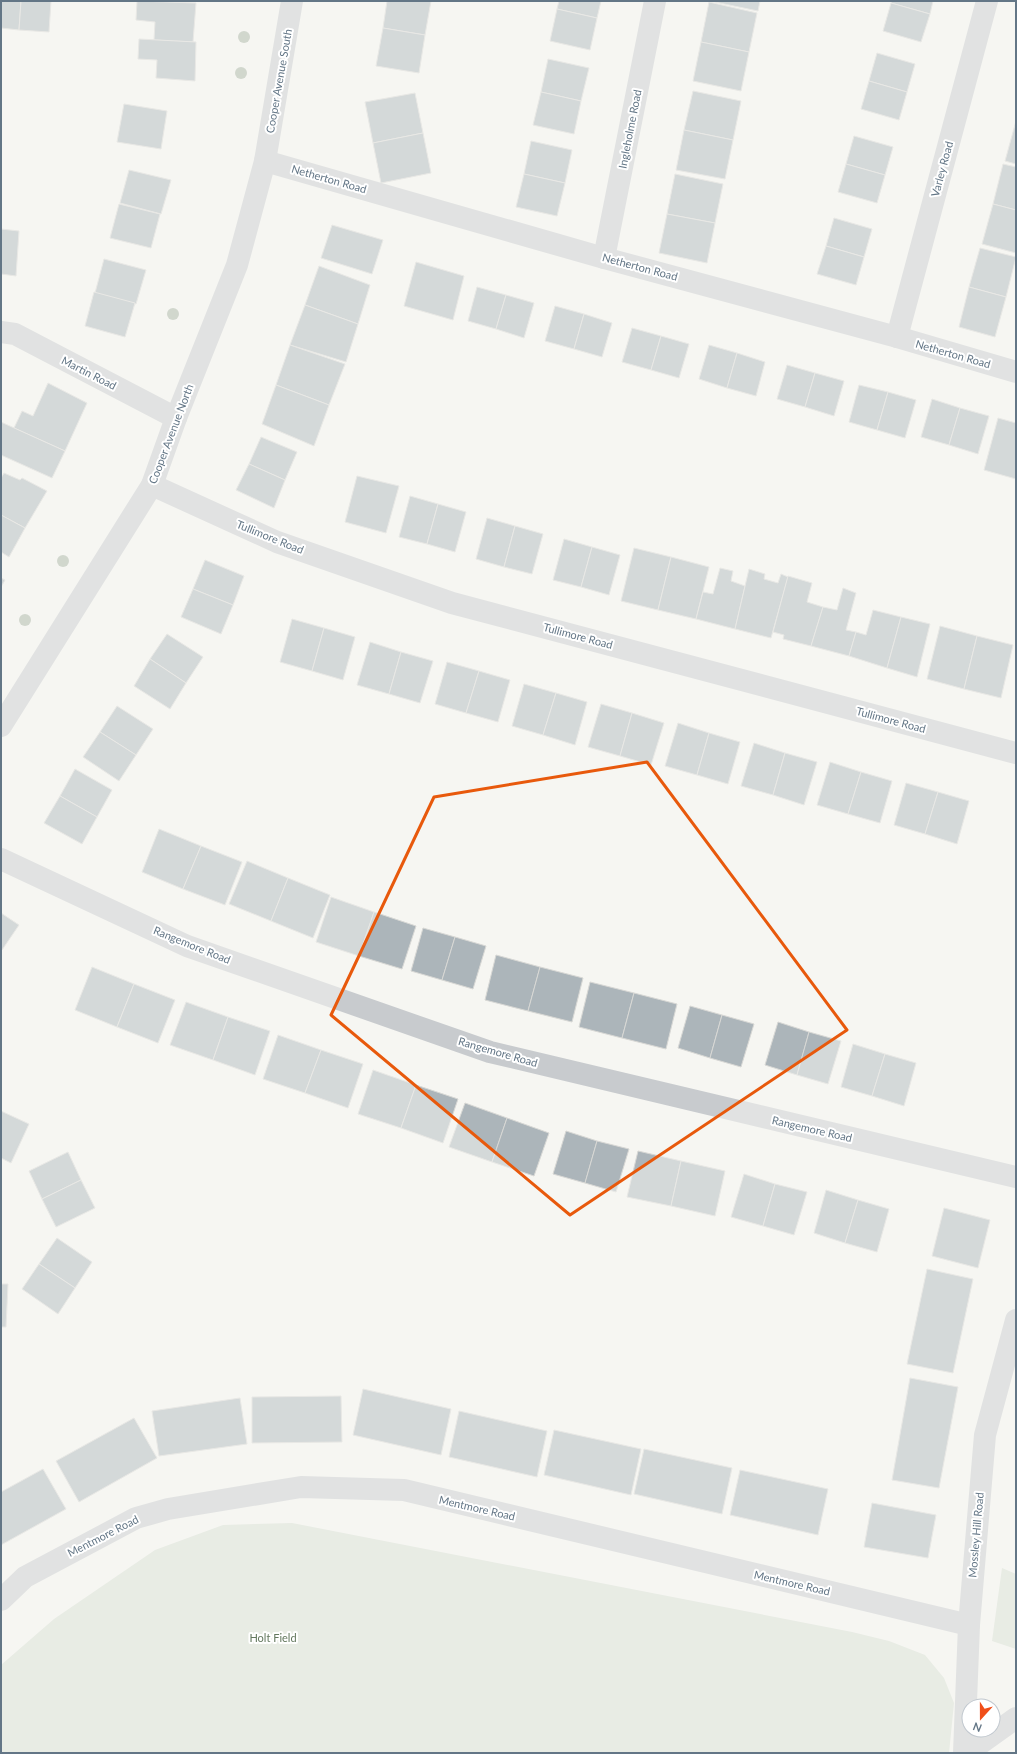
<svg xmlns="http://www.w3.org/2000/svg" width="1017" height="1754" font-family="Lato,sans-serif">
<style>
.green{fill:#d7dfd3}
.building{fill:#acb5ba;stroke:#d8d8d5}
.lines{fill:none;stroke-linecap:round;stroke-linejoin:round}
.minor{stroke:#c8cbce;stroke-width:22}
.tree{fill:#a5b1a1}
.marked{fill:none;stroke:#e8590c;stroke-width:3;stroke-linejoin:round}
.labels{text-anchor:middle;stroke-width:4;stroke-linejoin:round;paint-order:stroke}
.street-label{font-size:11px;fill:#637686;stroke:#fff}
.park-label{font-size:11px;fill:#63785e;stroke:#fff}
</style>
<rect width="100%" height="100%" fill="#f6f6f2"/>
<g class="green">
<polygon points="292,1523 852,1632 889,1641 925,1655 944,1678 954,1703 949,1753 1,1753 1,1665 54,1619 155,1550 223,1525"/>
<polygon points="1002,1568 1016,1574 1016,1649 992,1641"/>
</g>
<g class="building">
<polygon points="1,1 21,1 19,30 1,28"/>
<polygon points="21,1 51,1 49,32 19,30"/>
<polygon points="137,1 196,3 193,42 154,40 155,22 136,20"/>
<polygon points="387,1 431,1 425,35 383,28"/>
<polygon points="559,1 601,1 597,18 557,9"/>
<polygon points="710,1 760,1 758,11"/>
<polygon points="892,1 933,1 930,14 891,3"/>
<polygon points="709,2 757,13 749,52 701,42"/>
<polygon points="891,3 930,14 921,42 883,31"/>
<polygon points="557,9 597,18 590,50 550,41"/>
<polygon points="383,28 425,35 419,73 376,66"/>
<polygon points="139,39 196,42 195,81 156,78 157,60 138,59"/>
<polygon points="701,42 749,52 741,91 693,81"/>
<polygon points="877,53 915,64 907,92 869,81"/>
<polygon points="548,59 589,68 581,101 541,92"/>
<polygon points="869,81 907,92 899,120 861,109"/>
<polygon points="693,91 741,101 733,140 684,130"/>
<polygon points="541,92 581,101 574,134 533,125"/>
<polygon points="415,93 423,133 373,143 365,102"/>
<polygon points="124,104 167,111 161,149 117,142"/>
<polygon points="1016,121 1016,164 1005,161"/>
<polygon points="684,130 733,140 725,179 676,170"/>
<polygon points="423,133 431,173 381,183 373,143"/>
<polygon points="854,136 893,147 885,175 846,164"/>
<polygon points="531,141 572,150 565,183 524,174"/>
<polygon points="846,164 885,175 877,203 838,192"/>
<polygon points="1003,164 1016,167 1016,210 993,204"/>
<polygon points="129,170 171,180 161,214 120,203"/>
<polygon points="524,174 565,183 557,216 516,207"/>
<polygon points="675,174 723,184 715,223 667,214"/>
<polygon points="119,204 160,214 151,248 110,238"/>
<polygon points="993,204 1016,210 1016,253 982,244"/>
<polygon points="667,214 715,223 707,263 659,253"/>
<polygon points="834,218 872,229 864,257 826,246"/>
<polygon points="332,225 383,240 372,274 321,258"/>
<polygon points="1,229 19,231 16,276 1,274"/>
<polygon points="826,246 864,257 856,285 817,274"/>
<polygon points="980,248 1016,257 1006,297 969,287"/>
<polygon points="104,259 146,270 136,304 95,293"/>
<polygon points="416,262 464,276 453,320 404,306"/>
<polygon points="319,266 370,285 358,324 305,305"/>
<polygon points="477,287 506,295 496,329 468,321"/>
<polygon points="969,287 1006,297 995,337 959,327"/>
<polygon points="94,292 135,303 125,337 85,326"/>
<polygon points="506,295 534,303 524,338 496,329"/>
<polygon points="305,305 358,324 346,362 290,345"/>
<polygon points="555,306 584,314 574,349 545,341"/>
<polygon points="584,314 612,323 602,357 574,349"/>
<polygon points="632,328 661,336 651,370 622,362"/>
<polygon points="661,336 689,344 679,378 651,370"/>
<polygon points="290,345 345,364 329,405 276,385"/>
<polygon points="709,345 737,353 727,388 699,379"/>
<polygon points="737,353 765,362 756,396 727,388"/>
<polygon points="787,365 815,373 805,407 777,399"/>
<polygon points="815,373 844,381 834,416 805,407"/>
<polygon points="48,383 87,403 65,451 14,428 22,411 33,416"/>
<polygon points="276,385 329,405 314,446 262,424"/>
<polygon points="859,385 888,392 877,430 849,422"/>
<polygon points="888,392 916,400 905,438 877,430"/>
<polygon points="932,399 960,408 949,445 921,437"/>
<polygon points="960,408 989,416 978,454 949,445"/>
<polygon points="998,418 1016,423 1016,479 984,470"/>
<polygon points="1,422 65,451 52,478 1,455"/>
<polygon points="261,437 297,452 285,480 249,464"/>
<polygon points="249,464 285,480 274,508 236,490"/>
<polygon points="4,473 20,480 22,478 47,491 25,528 1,515 1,478"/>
<polygon points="357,476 399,486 386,533 345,522"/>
<polygon points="410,496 438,504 427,544 399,537"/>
<polygon points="438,504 466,512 455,552 427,544"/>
<polygon points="1,515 25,528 9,557 1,552"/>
<polygon points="487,518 515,526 504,567 476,559"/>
<polygon points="515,526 543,534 532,574 504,567"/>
<polygon points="564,539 592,547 581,587 553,580"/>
<polygon points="592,547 620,555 609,595 581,587"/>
<polygon points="634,548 671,557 658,610 621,601"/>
<polygon points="671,557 709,567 696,619 658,610"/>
<polygon points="205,560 244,576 233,605 193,589"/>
<polygon points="720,568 733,571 731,581 745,586 735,629 696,619 703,592 713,594"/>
<polygon points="749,569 765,574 764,579 778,583 781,574 788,577 771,638 735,629"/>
<polygon points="788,576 812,583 807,602 823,607 811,646 783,639 784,635 773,632"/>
<polygon points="1,578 5,580 1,587"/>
<polygon points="843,588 856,593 846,630 856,632 849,656 811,646 823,607 837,610"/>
<polygon points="193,589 233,605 221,634 181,617"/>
<polygon points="873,610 901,617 887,668 849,656 856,632 866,635"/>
<polygon points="901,617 930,624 917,677 887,668"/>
<polygon points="292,619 324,628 312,671 280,662"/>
<polygon points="940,626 977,636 964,689 927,679"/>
<polygon points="324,628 355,637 343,680 312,671"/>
<polygon points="167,634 203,657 186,683 150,659"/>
<polygon points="977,636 1013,645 1001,698 964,689"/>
<polygon points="370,642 401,652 389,694 357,685"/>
<polygon points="401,652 433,661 420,703 389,694"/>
<polygon points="150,659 186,683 170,709 134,686"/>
<polygon points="447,662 479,671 466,713 435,704"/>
<polygon points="479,671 510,680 498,722 466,713"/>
<polygon points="524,684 556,693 543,735 512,726"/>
<polygon points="556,693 587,702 575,745 543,735"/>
<polygon points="601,704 632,713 620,756 588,747"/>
<polygon points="117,706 153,729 136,755 100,732"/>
<polygon points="632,713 664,723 651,765 620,756"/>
<polygon points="678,723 709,733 697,775 665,766"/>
<polygon points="100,732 136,755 119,781 83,757"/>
<polygon points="709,733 740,742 728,784 697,775"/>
<polygon points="754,743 785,753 773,795 741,786"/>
<polygon points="785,753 817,762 804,805 773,795"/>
<polygon points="830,762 861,772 848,814 817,805"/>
<polygon points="75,769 112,790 97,817 60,796"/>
<polygon points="861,772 892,781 880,823 848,814"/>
<polygon points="906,783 938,792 925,834 894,825"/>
<polygon points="938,792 969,801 957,844 925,834"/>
<polygon points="60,796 97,817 82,844 44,823"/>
<polygon points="159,829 201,846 183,889 142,872"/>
<polygon points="201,846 242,862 225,905 183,889"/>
<polygon points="247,861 288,878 271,921 229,904"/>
<polygon points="288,878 330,895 313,938 271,921"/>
<polygon points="331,897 374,912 359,956 316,942"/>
<polygon points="374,912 416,926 402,969 359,956"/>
<polygon points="1,913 19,925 2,950 1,950"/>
<polygon points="423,928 455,937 442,980 411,971"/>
<polygon points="455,937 486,946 473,989 442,980"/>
<polygon points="496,955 540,967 528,1011 485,1000"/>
<polygon points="92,967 134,984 117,1027 75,1010"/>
<polygon points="540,967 583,978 572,1022 528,1011"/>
<polygon points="590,982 634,993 622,1038 579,1027"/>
<polygon points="134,984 175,1000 158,1043 117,1027"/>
<polygon points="634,993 677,1004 666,1049 622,1038"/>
<polygon points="186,1002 228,1017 213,1060 170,1045"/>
<polygon points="690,1006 722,1015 710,1058 678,1048"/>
<polygon points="722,1015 754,1024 741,1067 710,1058"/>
<polygon points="228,1017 270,1031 255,1075 213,1060"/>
<polygon points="778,1022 809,1032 797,1075 765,1065"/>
<polygon points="809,1032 841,1041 828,1084 797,1075"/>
<polygon points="278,1035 321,1050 305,1093 263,1079"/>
<polygon points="853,1044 885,1054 872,1096 841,1087"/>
<polygon points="321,1050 363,1064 348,1108 305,1093"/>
<polygon points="885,1054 916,1063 904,1106 872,1096"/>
<polygon points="373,1070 416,1085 401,1128 358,1114"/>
<polygon points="416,1085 458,1099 443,1143 401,1128"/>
<polygon points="465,1103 507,1118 492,1162 449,1147"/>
<polygon points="1,1111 29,1124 11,1163 1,1158"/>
<polygon points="507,1118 549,1133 534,1176 492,1162"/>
<polygon points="566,1131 597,1141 585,1183 553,1174"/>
<polygon points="597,1141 629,1149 616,1192 585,1183"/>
<polygon points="638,1151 681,1161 671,1206 627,1197"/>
<polygon points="68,1152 81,1180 42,1199 29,1171"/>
<polygon points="681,1161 725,1171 715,1216 671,1206"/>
<polygon points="744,1174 775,1184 763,1226 731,1217"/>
<polygon points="81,1180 95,1208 56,1227 42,1199"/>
<polygon points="775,1184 807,1192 794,1235 763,1226"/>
<polygon points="826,1190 858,1200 845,1243 814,1233"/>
<polygon points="858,1200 889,1209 877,1252 845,1243"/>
<polygon points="944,1208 990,1220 978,1268 932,1256"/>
<polygon points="57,1238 92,1262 75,1288 39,1264"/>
<polygon points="39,1264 75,1288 58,1314 22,1289"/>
<polygon points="927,1269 973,1279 953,1373 907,1364"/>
<polygon points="1,1284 8,1284 6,1327 1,1327"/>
<polygon points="910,1378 958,1387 939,1488 892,1480"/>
<polygon points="363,1389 451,1409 441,1455 353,1435"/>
<polygon points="341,1396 342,1442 252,1443 252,1397"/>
<polygon points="240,1398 247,1444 159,1456 152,1411"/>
<polygon points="459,1411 547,1431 537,1477 449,1457"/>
<polygon points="134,1418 157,1458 79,1502 56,1461"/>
<polygon points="554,1430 641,1449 631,1495 544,1475"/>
<polygon points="644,1449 732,1468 722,1514 634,1494"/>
<polygon points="43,1469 66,1509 1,1545 1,1492"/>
<polygon points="740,1470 828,1489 818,1535 730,1515"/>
<polygon points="872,1503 936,1515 928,1558 864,1547"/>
</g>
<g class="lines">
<g class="minor">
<polyline points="265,161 604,258 897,337 1016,372"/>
<polyline points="604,258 655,1"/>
<polyline points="1,332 15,334 176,418"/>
<polyline points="897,337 987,1"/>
<polyline points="152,485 277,542 452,603 1016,753"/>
<polyline points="1,726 152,485 176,418 237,265 265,161 292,1"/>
<polyline points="1,859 187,946 490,1052 1016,1177"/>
<polyline points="1,1600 25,1577 136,1518 168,1509 301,1487 404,1490 969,1625"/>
<polyline points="964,1753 969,1625 985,1435 1016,1320"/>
<polyline points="967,1753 1016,1718"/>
</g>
</g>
<g class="tree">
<circle cx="244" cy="37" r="6"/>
<circle cx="241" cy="73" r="6"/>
<circle cx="173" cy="314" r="6"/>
<circle cx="63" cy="561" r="6"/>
<circle cx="25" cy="620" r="6"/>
</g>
<path d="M0 0H1017V1754H0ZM 647,762 L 847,1030 L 570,1215 L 331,1015 L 434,797 Z" fill="#f6f6f2" fill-opacity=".55" fill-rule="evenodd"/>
<path class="marked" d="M 647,762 L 847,1030 L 570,1215 L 331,1015 L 434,797 Z"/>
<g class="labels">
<g class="street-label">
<text transform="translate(279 81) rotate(-80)" y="4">Cooper Avenue South</text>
<text transform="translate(630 129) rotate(-79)" y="4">Ingleholme Road</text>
<text transform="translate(942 169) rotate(-75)" y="4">Varley Road</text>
<text transform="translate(329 179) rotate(16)" y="4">Netherton Road</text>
<text transform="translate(640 267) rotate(15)" y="4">Netherton Road</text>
<text transform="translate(953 354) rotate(16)" y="4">Netherton Road</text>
<text transform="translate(89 373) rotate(27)" y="4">Martin Road</text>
<text transform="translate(171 434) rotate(-69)" y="4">Cooper Avenue North</text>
<text transform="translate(270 537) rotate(22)" y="4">Tullimore Road</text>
<text transform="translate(578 636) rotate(15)" y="4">Tullimore Road</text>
<text transform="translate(891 720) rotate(15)" y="4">Tullimore Road</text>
<text transform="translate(192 945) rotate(22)" y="4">Rangemore Road</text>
<text transform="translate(498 1052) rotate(16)" y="4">Rangemore Road</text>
<text transform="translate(812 1129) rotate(13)" y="4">Rangemore Road</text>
<text transform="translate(477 1508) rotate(13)" y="4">Mentmore Road</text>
<text transform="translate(976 1535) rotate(-85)" y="4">Mossley Hill Road</text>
<text transform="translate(103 1536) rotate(-27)" y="4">Mentmore Road</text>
<text transform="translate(792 1583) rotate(13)" y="4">Mentmore Road</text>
</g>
<g class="park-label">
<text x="273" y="1642">Holt Field</text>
</g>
</g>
<rect width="1017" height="1754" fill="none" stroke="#637686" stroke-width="4"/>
<g transform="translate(981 1718) rotate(201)"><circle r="19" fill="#ffffff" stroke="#c1c8cf"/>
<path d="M0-3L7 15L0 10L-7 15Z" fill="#f04f19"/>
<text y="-6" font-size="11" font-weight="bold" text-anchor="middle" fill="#637686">N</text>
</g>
</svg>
